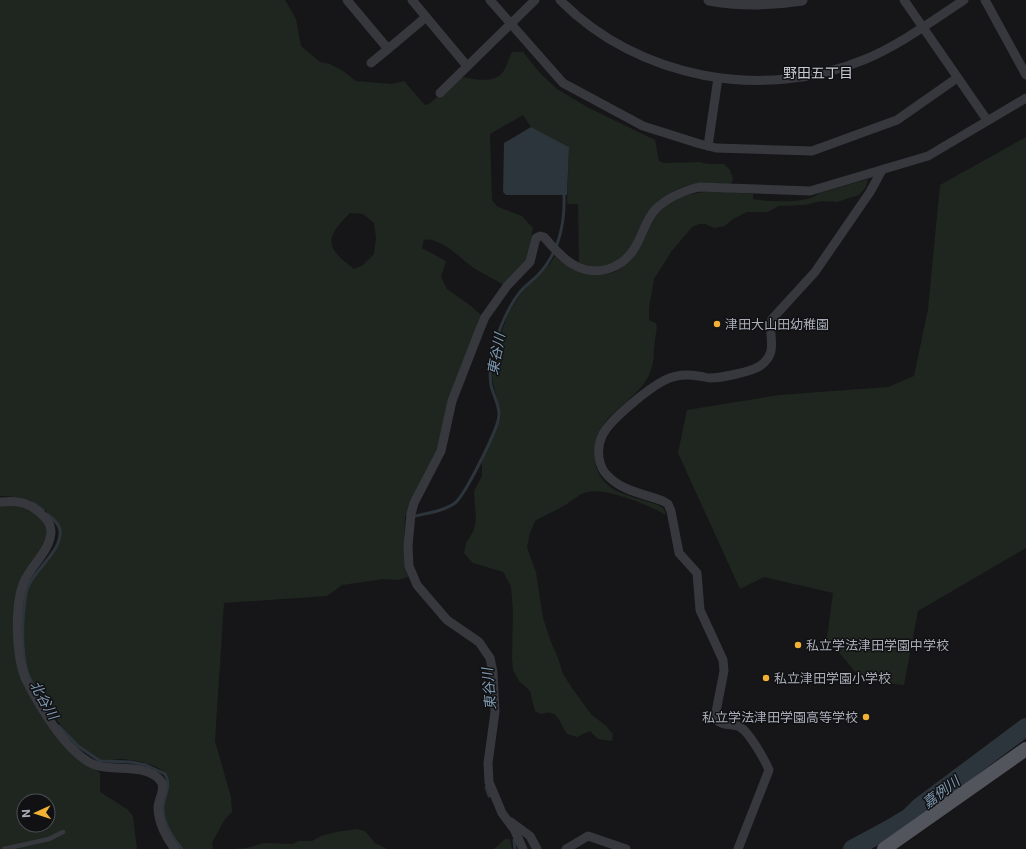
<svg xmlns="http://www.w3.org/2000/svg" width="1026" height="849" font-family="Inter,'Noto Sans JP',sans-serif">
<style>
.green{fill:#1e261f;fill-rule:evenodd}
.water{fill:#2c353c}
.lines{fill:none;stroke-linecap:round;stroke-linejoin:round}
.stream{stroke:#2c353c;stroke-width:3}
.river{stroke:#2c353c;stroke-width:18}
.service{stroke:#37383d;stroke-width:4.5}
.minor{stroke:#37383d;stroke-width:9}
.tertiary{stroke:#37383d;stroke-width:11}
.primary{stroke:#53555c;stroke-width:14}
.poi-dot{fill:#f2b134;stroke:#111113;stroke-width:1.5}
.labels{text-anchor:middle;stroke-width:3;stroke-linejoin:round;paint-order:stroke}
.poi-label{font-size:13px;fill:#a8adb8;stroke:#111113;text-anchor:start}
.neighbourhood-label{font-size:14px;fill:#c9ccd4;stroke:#111113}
.water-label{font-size:14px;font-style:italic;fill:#7f9bb3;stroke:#111113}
</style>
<rect width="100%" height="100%" fill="#161618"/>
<g class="green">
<path d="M 0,0 L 285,0 L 296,19 L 301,46 L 320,62 L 330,64 L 343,71 L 356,81 L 392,84 L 404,81 L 425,105 L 429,104 L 461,77 C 473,79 495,84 503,72 C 507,66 509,58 512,52 L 523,52 L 540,73 L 557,89 L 589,108 L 655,140 L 659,161 L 664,163 L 700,162 L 707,164 L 724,164 L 730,170 L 733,179 L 731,184 C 712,184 692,181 674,191 C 663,198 650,208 643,220 C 637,230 634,244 627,253 C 615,268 595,269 579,263 L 578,204 L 567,204 L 569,147 L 531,127 L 523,115 L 490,134 L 492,200 L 498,207 L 522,216 L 533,228 L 527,261 L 504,285 C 495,280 486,275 477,270 C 464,262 440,236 424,240 L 422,248 L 446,261 L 441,277 L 447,289 L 471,306 L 483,317 L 443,440 L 408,515 L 405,516 L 404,551 L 408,577 L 398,580 L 384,579 L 342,585 L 327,596 L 224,603 L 215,741 L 231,797 L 232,812 L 225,819 L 212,843 L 213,849 L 184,849 C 174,838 165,824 164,809 C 164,797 176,782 164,772 C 154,763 134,760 121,759 C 114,759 106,762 100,760 C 75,751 33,691 27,666 C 23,645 22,608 29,588 C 37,560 81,546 49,514 C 33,498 22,497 0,496 ZM 350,213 L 363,214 L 374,223 L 376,238 L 374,254 L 363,265 L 354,269 C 325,247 324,239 350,213 Z"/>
<polygon points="1026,137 1026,548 918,611 904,685 862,680 827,638 833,593 764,577 740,589 678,453 687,410 779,395 888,387 914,376 928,309 940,185"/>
<path d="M 868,179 L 866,187 L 859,195 L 837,202 L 821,201 L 805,205 L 779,206 L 768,212 L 747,212 L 733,219 L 725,226 L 714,228 L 705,224 L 699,224 L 692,227 L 671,252 L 654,279 L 649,308 L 649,320 L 656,323 C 658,329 655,335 655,341 C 653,355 655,363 648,377 C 639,394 619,406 606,421 C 589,442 589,475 615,490 C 627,497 645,500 658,505 L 664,509 L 666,515 C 649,505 606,487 587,492 C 579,494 572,501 565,505 C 556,511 545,515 535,521 L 530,533 L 527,547 L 536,572 L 543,618 L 551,642 L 558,658 L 563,674 L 572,688 L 591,714 L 606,726 L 613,734 L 612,741 L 598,739 L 590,731 L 577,737 L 567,734 C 558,721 559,709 541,714 L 535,711 L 530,691 L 519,681 L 513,670 L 512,657 L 513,613 L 511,586 L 503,572 L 473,563 L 464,553 L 466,543 L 473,532 L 476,520 L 474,491 L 482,476 L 482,461 L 501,417 L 492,378 L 498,341 L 509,312 L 522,292 L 550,264 L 555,256 C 579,277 615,286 636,253 C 648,234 652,214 672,202 C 697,187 726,192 753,194 L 753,199 C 771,202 806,204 820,193 Z"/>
<path d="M 17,504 L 43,519 L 49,535 L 20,587 L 23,681 L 90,766 L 100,773 L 100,792 L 127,809 L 133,816 L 137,849 L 0,849 L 0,505 ZM 24,801 L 48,801 L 48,825 L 24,825 Z"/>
<polygon points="357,829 365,831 375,843 387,849 233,849 246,848 264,843 292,844 299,841 312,841 321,836 336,832"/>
<polygon points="505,839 510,839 512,849 494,849"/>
</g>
<polygon class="water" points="531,127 569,147 567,195 506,195 503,192 504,143"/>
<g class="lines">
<g class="stream">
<polyline points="33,503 43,510"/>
<path d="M 47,514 C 52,518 59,523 60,530 C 63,553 29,572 26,594 C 22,615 21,650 27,671 C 32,687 44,702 52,716"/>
<path d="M 415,516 C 428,513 444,511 455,503 C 465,495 500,426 499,414 C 499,404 493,395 491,385 C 488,367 494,344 501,326 C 506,314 512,302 520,292 C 525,286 532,281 538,275 C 559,253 565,224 564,194"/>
<path d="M 59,726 L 78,746 L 100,761 L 131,762 L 146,765 L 165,774 C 173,787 162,797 163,810 C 164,824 173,839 182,849"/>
<polyline points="486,787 489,796"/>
<polyline points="514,840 515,849"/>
</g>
<polyline class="river" points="852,849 891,828 909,817 919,807 1026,727"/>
<polyline class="service" points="4,849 49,839 63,832"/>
<g class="minor">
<polyline points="347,0 388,49 426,17"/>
<polyline points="412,0 467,66"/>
<polyline points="490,0 563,83 643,126 700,144 716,148 812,151 897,120 957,78"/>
<path d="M 560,0 C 638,79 763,102 866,59 C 901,44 932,21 964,0"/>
<polyline points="904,0 987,120"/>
<polyline points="985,0 1026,75"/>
<polyline points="371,63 388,49"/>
<polyline points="440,93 535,0"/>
<polyline points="708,146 718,78"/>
<path d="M 0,502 C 6,502 13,501 18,502 C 30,503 51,518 51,531 C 51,550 31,565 24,582 C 14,605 16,655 25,678 C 38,704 69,758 98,766 C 117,771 144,764 159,779 C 167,786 159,798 158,807 C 158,822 166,838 175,849"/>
<polyline points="511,822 530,836 537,849"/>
<path d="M 523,849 L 514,829 L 502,813 L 489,782 L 488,763 L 495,712 L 493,672 L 490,658 L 479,642 L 447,620 L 417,585 L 409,566 L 408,546 L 411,514 L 414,503 L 441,451 L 452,401 L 480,329 L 485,317 L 507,286 L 530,262 L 536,238 L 540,236 L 544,237 C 561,257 579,277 608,269 C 618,266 626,260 632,252 C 642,239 644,221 656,209 C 668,197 683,191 699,187 L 810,191 L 928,156 L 1026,98"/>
<polyline points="566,849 588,836 626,849"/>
<path d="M 738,849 L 769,770 C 765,760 749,732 740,727 C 733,723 723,727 717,720 L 716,712 L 724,671 L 723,660 L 700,610 L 697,573 L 679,553 L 671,511 L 668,504 L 663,501 C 645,494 622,491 608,476 C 598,467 596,449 602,436 C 609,420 649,388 665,380 C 675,375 687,374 698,376 C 702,376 706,378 710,378 C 720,378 751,372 760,366 C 780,351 767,338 772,319 L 815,272 L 870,192 L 882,170"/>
</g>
<path class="tertiary" d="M 709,0 C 741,6 770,5 802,0"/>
<polyline class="primary" points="884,849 1026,749"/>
</g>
<g class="poi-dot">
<circle cx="717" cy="324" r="4"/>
<circle cx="798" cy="645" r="4"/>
<circle cx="766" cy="678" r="4"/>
<circle cx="866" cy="717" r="4"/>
</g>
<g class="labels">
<g class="poi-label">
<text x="725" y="329">津田大山田幼稚園</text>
<text x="806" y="650">私立学法津田学園中学校</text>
<text x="774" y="683">私立津田学園小学校</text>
<text x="858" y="722" text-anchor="end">私立学法津田学園高等学校</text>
</g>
<g class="neighbourhood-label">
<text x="818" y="78">野田五丁目</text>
</g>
<g class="water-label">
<text transform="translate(496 354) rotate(-80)" y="5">東谷川</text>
<text transform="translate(489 689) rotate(-95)" y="5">東谷川</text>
<text transform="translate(44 700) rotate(60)" y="5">北谷川</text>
<text transform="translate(941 792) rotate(-37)" y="5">嘉例川</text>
</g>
</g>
<g transform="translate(36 813) rotate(267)"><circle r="19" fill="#111113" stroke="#4d4f55"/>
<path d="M0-3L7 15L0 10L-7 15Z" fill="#f2b134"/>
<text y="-6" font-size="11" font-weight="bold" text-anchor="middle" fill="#a8adb8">N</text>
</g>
</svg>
